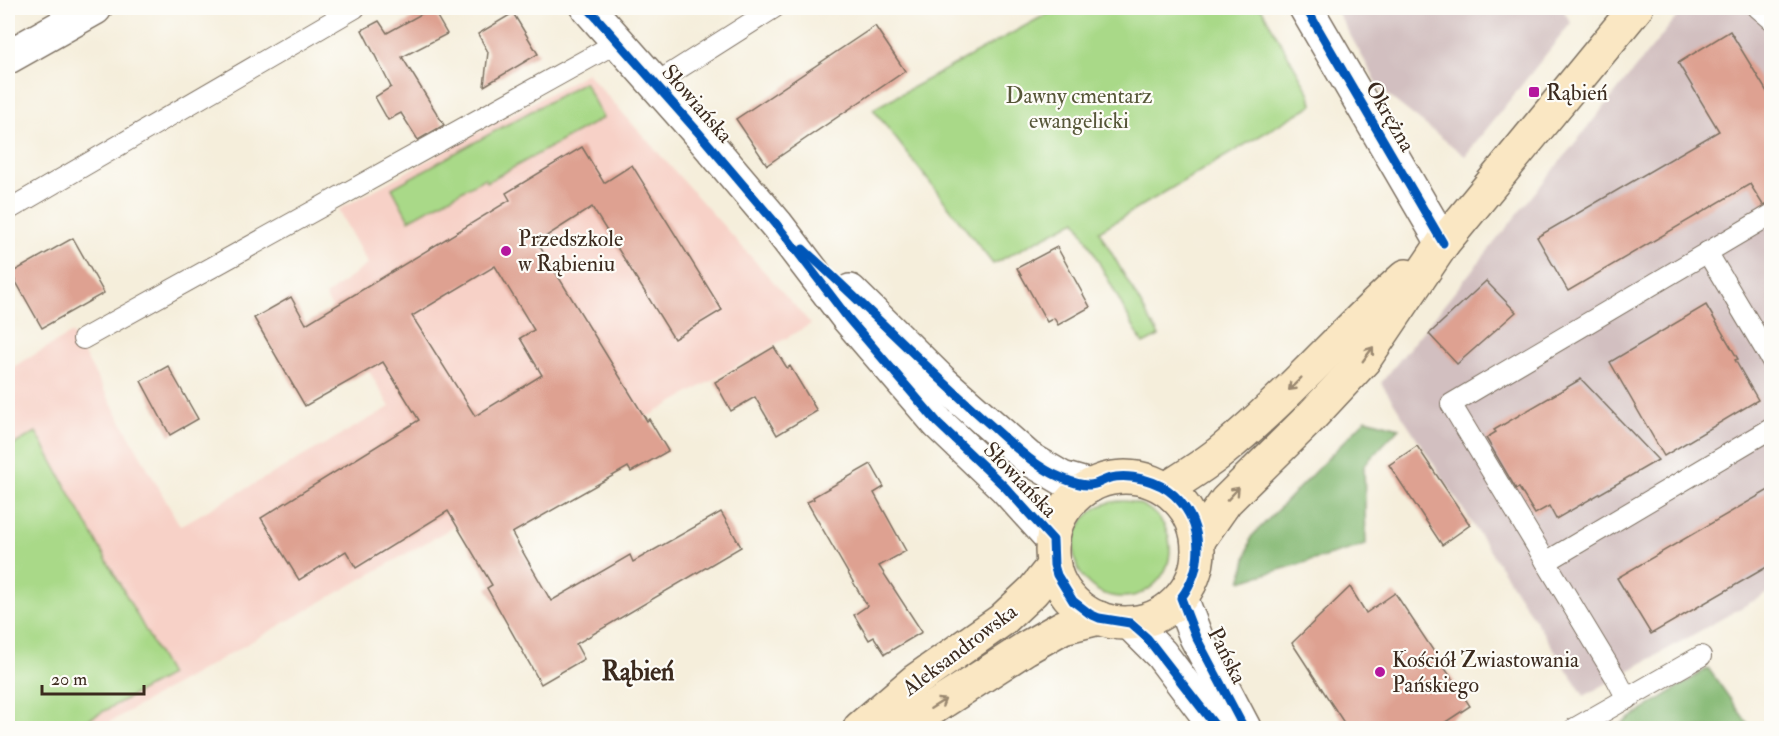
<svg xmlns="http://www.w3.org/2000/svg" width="1779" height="736" font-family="'IM FELL Double Pica',serif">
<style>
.built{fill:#f7d1c7}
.industrial{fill:#d2bfc0}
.green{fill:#a9d988;stroke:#728253;stroke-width:1.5}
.forest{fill:#86b974;stroke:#607249;stroke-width:1.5}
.building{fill:#dea191;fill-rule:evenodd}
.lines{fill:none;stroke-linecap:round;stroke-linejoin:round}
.service-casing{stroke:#7c6f60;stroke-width:22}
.minor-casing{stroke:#7c6f60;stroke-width:36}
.tertiary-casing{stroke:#7c6f60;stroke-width:36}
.secondary-casing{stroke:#7c6f60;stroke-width:36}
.service{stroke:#fff;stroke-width:20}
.minor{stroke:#fff;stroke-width:33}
.tertiary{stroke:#fff;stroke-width:33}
.secondary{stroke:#fae7c3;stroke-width:33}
.cycleway-casing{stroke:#fdfcf7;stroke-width:13}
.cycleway{stroke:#0057b8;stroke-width:9}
.oneway{stroke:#9a8870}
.poi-dot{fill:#b5179e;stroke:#fdfcf7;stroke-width:2}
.labels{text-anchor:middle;stroke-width:4.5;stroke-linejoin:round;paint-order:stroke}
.poi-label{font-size:22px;fill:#3b2a1e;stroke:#fdfcf7;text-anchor:start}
.park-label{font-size:22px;fill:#565638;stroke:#fdfcf7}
.street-label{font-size:22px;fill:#3b2a1e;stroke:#fdfcf7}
.quarter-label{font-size:26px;font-weight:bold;fill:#3b2a1e;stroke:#fdfcf7}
</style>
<rect width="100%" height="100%" fill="#fdfcf7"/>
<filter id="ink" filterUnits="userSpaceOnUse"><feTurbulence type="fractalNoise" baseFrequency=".0167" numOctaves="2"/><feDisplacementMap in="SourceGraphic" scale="12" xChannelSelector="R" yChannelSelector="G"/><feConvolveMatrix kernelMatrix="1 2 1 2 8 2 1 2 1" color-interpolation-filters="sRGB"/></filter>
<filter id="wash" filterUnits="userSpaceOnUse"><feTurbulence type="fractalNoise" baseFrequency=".008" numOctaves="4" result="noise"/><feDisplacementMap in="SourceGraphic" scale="24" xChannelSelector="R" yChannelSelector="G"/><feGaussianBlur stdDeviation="1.35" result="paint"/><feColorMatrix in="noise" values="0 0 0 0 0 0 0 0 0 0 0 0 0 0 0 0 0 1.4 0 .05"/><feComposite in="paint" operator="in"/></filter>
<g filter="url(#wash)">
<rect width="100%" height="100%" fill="#f5eedb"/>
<polygon class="built" points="587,73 811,324 99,728 8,728 8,370 72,333 180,526 390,407 325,296 368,264 338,210"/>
<g class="industrial">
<polygon points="1335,8 1562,8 1571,23 1465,156 1381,90"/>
<polygon points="1684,8 1771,8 1771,591 1584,696 1381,383"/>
</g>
<g class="green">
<polygon points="1058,8 1261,8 1310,94 1312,105 1099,231 1159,336 1143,344 1076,220 993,264 873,109"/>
<polygon points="584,82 603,118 487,182 485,178 409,220 392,188"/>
<polygon points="36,432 170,675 73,728 8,728 8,448"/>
<circle cx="1122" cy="549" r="48"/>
</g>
<g class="forest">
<polygon points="1366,419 1399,428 1364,465 1366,545 1241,581 1251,537"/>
<polygon points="1708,668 1751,728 1615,728"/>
</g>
<g id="blocks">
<g class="building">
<polygon points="432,8 447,34 402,57 444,125 418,140 401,113 388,120 375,97 391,87 362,30 379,21 387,33"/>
<polygon points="513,13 538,54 484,86 488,52 478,34"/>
<polygon points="875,26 905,71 767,165 736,119"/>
<polygon points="1730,31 1772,100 1772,202 1763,205 1750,184 1568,291 1537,237 1719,131 1678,63"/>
<path d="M 582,147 L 604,183 L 632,165 L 722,310 L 674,339 L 592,207 L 537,242 L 647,421 L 649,419 L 668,451 L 631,472 L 628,467 L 512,533 L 551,601 L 630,555 L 633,562 L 721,512 L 741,547 L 576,644 L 584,659 L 541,684 L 487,588 L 492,585 L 448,511 L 356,568 L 346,551 L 299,580 L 261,518 L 419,420 L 383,362 L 305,406 L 254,318 L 291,297 L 306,324 L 510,200 L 506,193 ZM 495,266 L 534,330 L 520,338 L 542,375 L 475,416 L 412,316 Z"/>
<polygon points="73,238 104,293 42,328 11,273"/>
<polygon points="1057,247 1090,307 1058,325 1054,318 1047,322 1017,268"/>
<polygon points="1486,281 1516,312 1457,364 1429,334"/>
<polygon points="1706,305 1738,359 1735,360 1758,400 1664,456 1610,362"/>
<polygon points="774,347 787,368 790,366 817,411 777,435 755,397 731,411 715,382"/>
<polygon points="168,366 198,419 170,435 141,381"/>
<polygon points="1581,379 1658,460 1556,519 1549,506 1535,514 1519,488 1516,489 1486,438 1496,432 1494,430"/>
<polygon points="1417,446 1470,525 1442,545 1389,465"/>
<polygon points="871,464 884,487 874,493 906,551 879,566 922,632 885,654 874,637 869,640 854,615 867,606 807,502 814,499 813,497"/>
<polygon points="1772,488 1772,564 1651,634 1617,578"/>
<polygon points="1350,587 1366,613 1395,593 1470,706 1435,729 1348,729 1292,643"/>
</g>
</g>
</g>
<g filter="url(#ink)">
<use href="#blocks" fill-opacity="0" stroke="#7c6f60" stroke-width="1.5"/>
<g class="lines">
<defs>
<g id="service">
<polyline points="1758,8 1772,20"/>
<polyline points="656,83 774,8"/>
<polyline points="8,210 355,8"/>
<polyline points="1707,252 1772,361"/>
<polyline points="83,339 618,42"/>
<polyline points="1546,562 1772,428"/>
<polyline points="1627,699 1616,678 1451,404 1772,214"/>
<polyline points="1575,728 1701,656"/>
</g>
<g id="minor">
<polyline points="1306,8 1443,243"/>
<polyline points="8,57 95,8"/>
</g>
<g id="tertiary">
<polyline points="588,8 698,132 777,225 848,318 938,423 1005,487 1053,540"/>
<polyline points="850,291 942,382 1028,458 1062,478 1090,486"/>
<polyline points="1181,598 1196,637 1244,728"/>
<polyline points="1130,623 1161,654 1217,728"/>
</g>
<g id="secondary">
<circle cx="1125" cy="550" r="73"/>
<path d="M 1166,489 C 1185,477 1205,465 1223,450 C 1288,397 1343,332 1406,276"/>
<polyline points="1198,541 1226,501 1308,420 1364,360 1443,243 1636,8"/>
<polyline points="860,728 915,681 1002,620 1033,591 1054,565"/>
<polyline points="885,728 930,710 1026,648 1063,627 1099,618"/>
</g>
</defs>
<use href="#service" class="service-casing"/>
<use href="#minor" class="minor-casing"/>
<use href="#tertiary" class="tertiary-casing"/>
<use href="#secondary" class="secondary-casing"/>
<use href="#service" class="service"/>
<use href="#minor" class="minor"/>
<use href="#tertiary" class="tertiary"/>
<use href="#secondary" class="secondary"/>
<defs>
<g id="cycleway">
<polyline points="588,8 698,132 777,225 848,318 938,423 1005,487 1053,540 1054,565 1057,575 1073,601 1090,614 1099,618 1130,623 1147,638 1217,728"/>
<polyline points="1306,8 1443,243"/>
<path d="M 803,249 C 865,305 923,365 986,421 C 1009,441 1033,466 1062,478 C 1069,481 1081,485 1088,485 C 1095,486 1103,480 1110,478 C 1130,473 1159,481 1174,495 C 1204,523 1205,566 1181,598 L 1196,637 L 1244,728"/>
</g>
</defs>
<use href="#cycleway" class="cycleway-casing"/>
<use href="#cycleway" class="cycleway"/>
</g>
<defs><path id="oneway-shaft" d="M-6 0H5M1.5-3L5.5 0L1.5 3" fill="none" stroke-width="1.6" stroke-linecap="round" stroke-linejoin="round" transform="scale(1.5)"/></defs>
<g class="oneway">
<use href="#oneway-shaft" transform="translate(1368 354) rotate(-54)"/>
<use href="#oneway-shaft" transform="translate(1295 384) rotate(135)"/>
<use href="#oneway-shaft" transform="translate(1233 494) rotate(-47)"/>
<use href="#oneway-shaft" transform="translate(938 704) rotate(-32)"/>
</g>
</g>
<g class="poi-dot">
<rect x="1528" y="86" width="12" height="12" rx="3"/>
<circle cx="506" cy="251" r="6"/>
<circle cx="1380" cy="672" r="6"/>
</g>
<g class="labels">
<g class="poi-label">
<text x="1546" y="100">Rąbień</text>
<text x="518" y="246">Przedszkole<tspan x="518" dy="25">w Rąbieniu</tspan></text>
<text x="1392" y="667">Kościół Zwiastowania<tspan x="1392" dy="25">Pańskiego</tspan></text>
</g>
<g class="park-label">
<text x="1079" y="103">Dawny cmentarz<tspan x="1079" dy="25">ewangelicki</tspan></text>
</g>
<g class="street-label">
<text transform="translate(698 103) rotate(49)" y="8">Słowiańska</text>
<text transform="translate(1391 116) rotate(60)" y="8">Okrężna</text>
<text transform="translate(1021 479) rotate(46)" y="8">Słowiańska</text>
<text transform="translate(959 649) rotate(-37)" y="8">Aleksandrowska</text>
<text transform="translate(1228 655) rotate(63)" y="8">Pańska</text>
</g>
<g class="quarter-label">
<text x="638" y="680">Rąbień</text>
</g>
</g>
<rect width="1779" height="736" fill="none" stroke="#fdfcf7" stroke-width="30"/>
<path d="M42 685v9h102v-9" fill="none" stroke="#3b2a1e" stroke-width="3"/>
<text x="51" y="685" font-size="18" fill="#3b2a1e" stroke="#fdfcf7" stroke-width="4.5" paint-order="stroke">20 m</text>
</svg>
